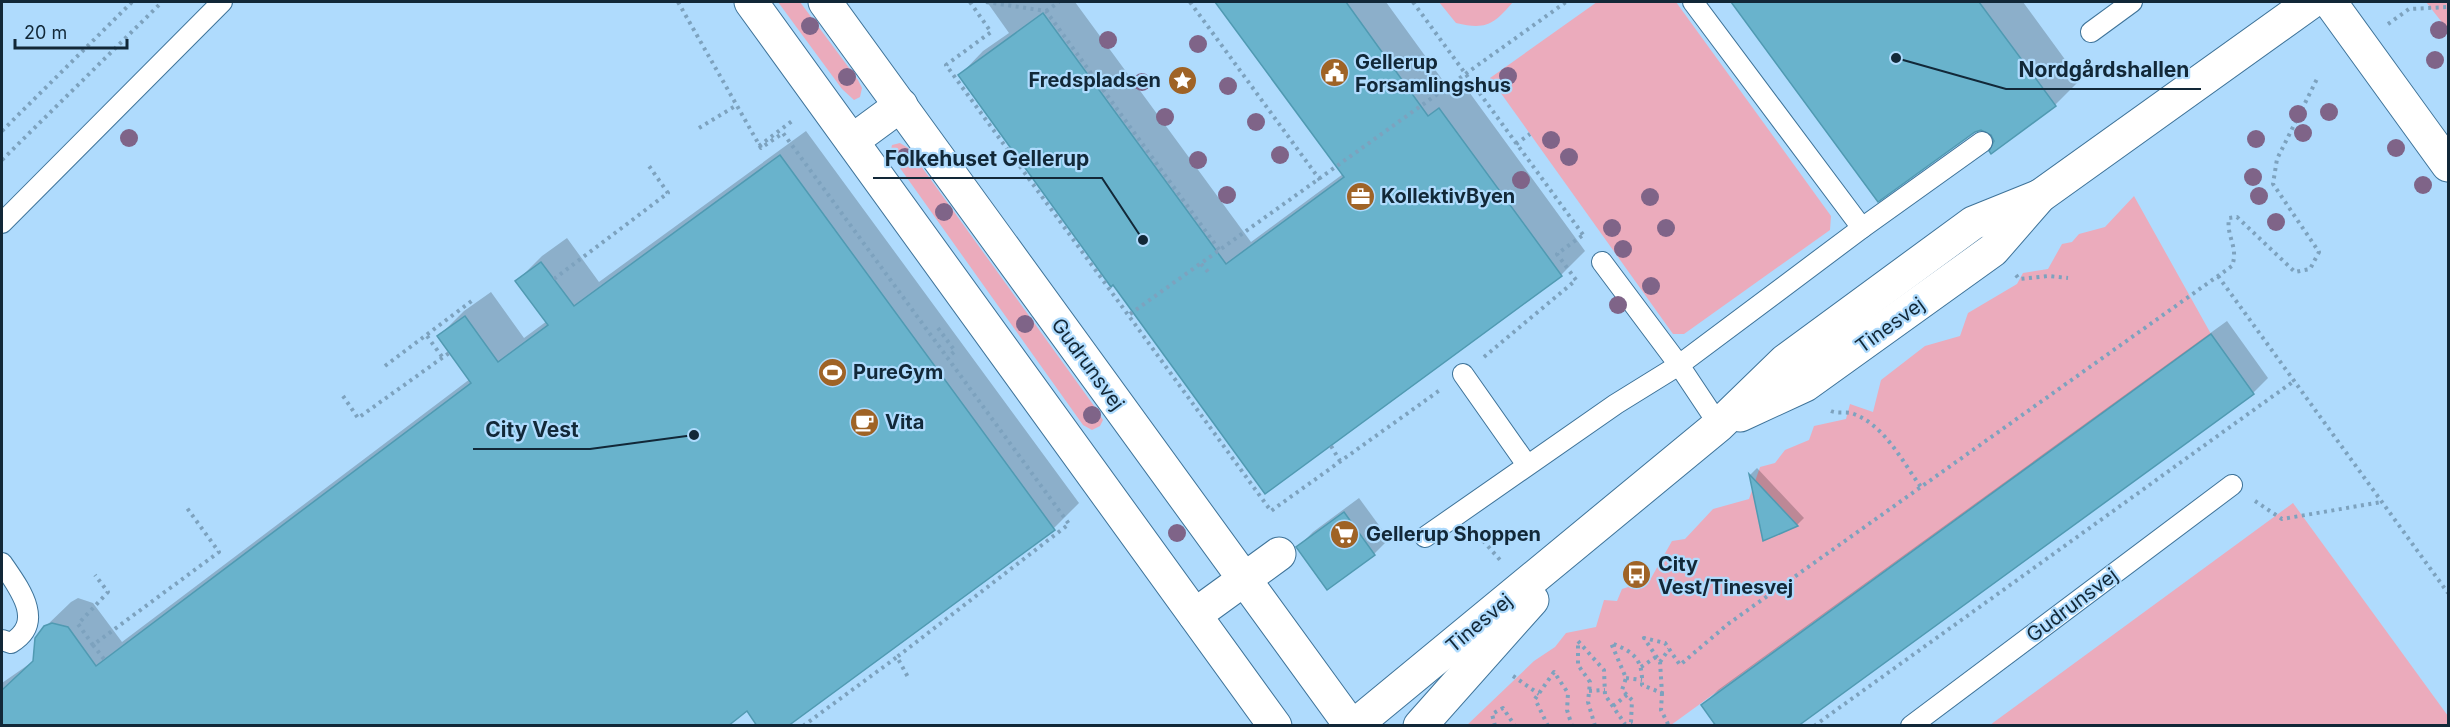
<svg xmlns="http://www.w3.org/2000/svg" width="2450" height="727" font-family="Inter,sans-serif">
<style>
.green{fill:#ebabbc}
.shadow{fill:#0003}
.building{fill:#69b3cc;stroke:#509ab2;stroke-width:1.5}
.lines{fill:none;stroke-linecap:round;stroke-linejoin:round}
.service-casing{stroke:#3e7399;stroke-width:22}
.tertiary-casing{stroke:#3e7399;stroke-width:35}
.path{stroke:#7da2be;stroke-width:4;stroke-dasharray:3 4.5;stroke-linecap:butt}
.service{stroke:#fff;stroke-width:20}
.tertiary{stroke:#fff;stroke-width:33}
.tree{fill:#7f6488}
.labels{text-anchor:middle;stroke-width:4.5;stroke-linejoin:round;paint-order:stroke}
.poi-label{font-size:20px;font-weight:bold;fill:#122838;stroke:#afdbfd;text-anchor:start}
.street-label{font-size:20px;fill:#122838;stroke:#afdbfd}
.leader{fill:none;stroke:#122838;stroke-width:2}
.callout-dot{fill:#122838;stroke:#afdbfd;stroke-width:2}
.callout-label{font-size:21px;text-anchor:middle;font-weight:bold;fill:#122838;stroke:#afdbfd;stroke-width:4.5;stroke-linejoin:round;paint-order:stroke}
</style>
<rect width="100%" height="100%" fill="#afdbfd"/>
<g class="green">
<polygon points="778,2 800,2 858,80 862,88 860,97 854,100 842,89"/>
<path d="M 1439,2 L 1513,2 C 1493,25 1486,30 1456,23 Z"/>
<polygon points="1597,2 1676,2 1831,216 1830,230 1684,334 1673,334 1490,78"/>
<polygon points="2426,2 2448,2 2448,30"/>
<polygon points="900,143 908,148 1097,410 1103,420 1100,426 1092,430 1083,425 890,154 892,145"/>
<polygon points="2134,196 2211,334 1671,725 1466,726 1534,661 1555,647 1566,633 1596,627 1604,600 1617,601 1622,589 1650,580 1672,541 1685,539 1713,509 1749,499 1760,467 1775,463 1785,450 1809,440 1814,426 1846,419 1850,404 1873,412 1881,380 1925,346 1960,336 1968,313 2017,284 2023,273 2048,269 2062,244 2072,242 2079,234 2105,227"/>
<polygon points="2293,503 2448,716 2448,725 1990,725"/>
</g>
<g class="shadow">
<polygon points="987,2 1075,2 1251,242 1343,174 1217,2 1386,2 1452,93 1464,85 1585,251 1561,275 1266,492 960,75 983,51 1009,33"/>
<polygon points="1747,2 2023,2 2080,80 2055,105 1996,141 1993,133 1738,10"/>
<polygon points="806,131 1079,503 1054,528 785,726 747,709 725,726 2,726 2,683 35,660 45,627 71,602 78,598 93,603 122,642 470,379 439,336 464,311 491,292 524,338 547,321 517,281 542,256 567,238 599,282"/>
<polygon points="2227,321 2268,378 2253,393 1796,726 1703,705 1718,690"/>
<polygon points="1757,468 1804,518 1797,525 1764,539 1750,475"/>
<polygon points="1359,498 1389,539 1374,554 1298,547 1313,532"/>
</g>
<g class="building">
<polygon points="1215,2 1346,2 1428,116 1439,108 1562,276 1265,494 1113,285 1111,287 958,75 1043,13 1226,264 1344,177"/>
<polygon points="1731,2 1979,2 2056,106 1991,154 1989,151 1994,141 1991,135 1981,130 1975,132 1878,202"/>
<polygon points="780,155 1055,530 788,726 757,726 747,711 728,726 2,726 2,690 33,661 35,638 44,626 52,623 68,627 96,666 471,383 437,336 465,316 498,362 548,325 515,281 541,262 574,306"/>
<polygon points="2211,334 2254,394 1798,726 1716,726 1701,705"/>
<polygon points="1749,474 1798,526 1763,541"/>
<polygon points="1344,512 1375,555 1327,590 1296,547"/>
</g>
<g class="lines">
<defs>
<g id="service">
<polyline points="1693,2 1862,228"/>
<polyline points="2091,32 2132,2"/>
<polyline points="2,223 222,2"/>
<polyline points="1602,262 1679,365 1719,425"/>
<polyline points="1463,374 1527,465"/>
<polyline points="1425,537 1616,404 1679,365 1862,228 1982,142"/>
<path d="M 2,563 C 19,588 46,622 11,643 L 2,640"/>
<polyline points="1911,726 2232,485"/>
</g>
<g id="tertiary">
<polyline points="751,2 1275,726"/>
<polyline points="825,2 1351,726"/>
<polyline points="2330,2 2448,165"/>
<polyline points="852,141 901,105"/>
<polyline points="1740,415 1805,385 1993,250 2040,196 2311,2"/>
<polyline points="1195,615 1279,554"/>
<polyline points="1354,726 1719,425 1785,361 1973,223 2040,196"/>
<polyline points="1420,726 1532,600"/>
</g>
</defs>
<use href="#service" class="service-casing"/>
<use href="#tertiary" class="tertiary-casing"/>
<g class="path">
<polyline points="678,2 761,148 783,133 1069,524 897,657 909,679"/>
<polyline points="970,2 991,32 946,65 1271,511 1440,390"/>
<polyline points="986,2 1046,11 1220,251"/>
<polyline points="1190,2 1320,180"/>
<polyline points="1413,2 1584,236"/>
<polyline points="1046,11 1059,2"/>
<polyline points="2388,24 2409,9 2448,7"/>
<polyline points="699,128 737,105"/>
<polyline points="2,131 132,2"/>
<polyline points="1516,144 1530,134"/>
<polyline points="759,146 792,121"/>
<polyline points="2,160 162,2"/>
<polyline points="1201,264 1211,275"/>
<polyline points="2016,275 2019,279 2048,276 2068,278"/>
<polyline points="2218,276 2448,593"/>
<polyline points="554,279 668,193 649,166"/>
<polyline points="1130,314 1566,2"/>
<polyline points="938,328 955,351 948,357"/>
<polyline points="427,336 443,358"/>
<polyline points="1484,357 1576,280 1557,254 1583,235"/>
<polyline points="385,366 473,300"/>
<polyline points="343,396 358,418 449,353"/>
<path d="M 1831,411 C 1838,414 1847,411 1854,414 C 1885,426 1902,461 1921,487"/>
<polyline points="1331,446 1340,461"/>
<polyline points="2255,501 2282,519 2382,502"/>
<polyline points="1478,535 1501,561"/>
<polyline points="93,645 78,624 108,592 95,575"/>
<polyline points="104,659 93,645 219,552 187,508"/>
<polyline points="1660,662 1669,649"/>
<polyline points="1641,667 1656,657"/>
<polyline points="1513,676 1539,694"/>
<polyline points="1626,678 1642,680"/>
<polyline points="1589,691 1605,690"/>
<polyline points="1662,693 1661,710 1669,726"/>
<polyline points="1613,706 1627,695"/>
<polyline points="803,726 897,657"/>
<polyline points="1495,726 1492,714 1503,708 1515,726"/>
<polyline points="1548,726 1535,699 1554,672 1568,693 1567,710 1572,726"/>
<path d="M 1595,726 L 1588,702 L 1590,682 L 1578,665 L 1578,641 L 1604,670 L 1605,695 L 1625,724 L 1631,722 L 1632,700 L 1622,690 L 1626,678 L 1611,643 C 1634,652 1643,659 1642,685 L 1662,693 L 1660,662 L 1644,638 L 1665,643 L 1680,665 L 1728,624 L 2232,266 C 2239,247 2226,237 2229,218 L 2237,217 L 2295,272 L 2310,269 L 2319,252 L 2273,184 L 2277,159 L 2318,77"/>
<polyline points="1814,726 2294,381"/>
</g>
<use href="#service" class="service"/>
<use href="#tertiary" class="tertiary"/>
</g>
<g class="tree">
<circle cx="810" cy="26" r="9"/>
<circle cx="2439" cy="30" r="9"/>
<circle cx="1108" cy="40" r="9"/>
<circle cx="1198" cy="44" r="9"/>
<circle cx="2435" cy="60" r="9"/>
<circle cx="1508" cy="76" r="9"/>
<circle cx="847" cy="77" r="9"/>
<circle cx="1142" cy="82" r="9"/>
<circle cx="1228" cy="86" r="9"/>
<circle cx="2329" cy="112" r="9"/>
<circle cx="2298" cy="114" r="9"/>
<circle cx="1165" cy="117" r="9"/>
<circle cx="1256" cy="122" r="9"/>
<circle cx="2303" cy="133" r="9"/>
<circle cx="129" cy="138" r="9"/>
<circle cx="2256" cy="139" r="9"/>
<circle cx="1551" cy="140" r="9"/>
<circle cx="2396" cy="148" r="9"/>
<circle cx="1280" cy="155" r="9"/>
<circle cx="905" cy="157" r="9"/>
<circle cx="1569" cy="157" r="9"/>
<circle cx="1198" cy="160" r="9"/>
<circle cx="2253" cy="177" r="9"/>
<circle cx="1521" cy="180" r="9"/>
<circle cx="2423" cy="185" r="9"/>
<circle cx="1227" cy="195" r="9"/>
<circle cx="2259" cy="196" r="9"/>
<circle cx="1650" cy="197" r="9"/>
<circle cx="944" cy="212" r="9"/>
<circle cx="2276" cy="222" r="9"/>
<circle cx="1612" cy="228" r="9"/>
<circle cx="1666" cy="228" r="9"/>
<circle cx="1623" cy="249" r="9"/>
<circle cx="1651" cy="286" r="9"/>
<circle cx="1618" cy="305" r="9"/>
<circle cx="1025" cy="324" r="9"/>
<circle cx="1092" cy="415" r="9"/>
<circle cx="1177" cy="533" r="9"/>
</g>
<defs>
<symbol id="civic-disc" viewBox="-11 -11 22 22"><circle r="9.5" fill="#9f6326" stroke="#afdbfd"/><path d="M-.6-6.5H3V-4.5H.6V-3L4-1V1h2V6H-6V1h2V-1L-.6-3ZM-1.2 2.5V6h2.4V2.5Z" fill="#fff"/></symbol>
<symbol id="sight-disc" viewBox="-11 -11 22 22"><circle r="9.5" fill="#9f6326" stroke="#afdbfd"/><path d="M0-6L1.8-2.2L6-1.7L2.9 1.2L3.7 5.4L0 3.3L-3.7 5.4L-2.9 1.2L-6-1.7L-1.8-2.2Z" fill="#fff"/></symbol>
<symbol id="office-disc" viewBox="-11 -11 22 22"><circle r="9.5" fill="#9f6326" stroke="#afdbfd"/><path d="M-6-3h4V-5.5h4V-3h4V5H-6ZM-1-4.5V-3h2v-1.5ZM-6 0V1H6V0Z" fill="#fff"/></symbol>
<symbol id="stadium-disc" viewBox="-11 -11 22 22"><circle r="9.5" fill="#9f6326" stroke="#afdbfd"/><path d="M0-5a6.5 5 0 1 0 0 10a6.5 5 0 1 0 0-10ZM-3.5-1.8h7v3.6h-7Z" fill="#fff"/></symbol>
<symbol id="cafe-disc" viewBox="-11 -11 22 22"><circle r="9.5" fill="#9f6326" stroke="#afdbfd"/><path d="M-5.5-4.5H6V0H3Q3 3.5 0 3.5H-2.5Q-5.5 3.5-5.5 0ZM3-3.2v2h1.7v-2ZM-6 4.5H4V6H-6Z" fill="#fff"/></symbol>
<symbol id="supermarket-disc" viewBox="-11 -11 22 22"><circle r="9.5" fill="#9f6326" stroke="#afdbfd"/><path d="M-6-5.5h2.5l.6 2H6L4.5 2H-2.5L-4.4-4H-6ZM-1.5 3.2a1.3 1.3 0 1 0 .1 0ZM3 3.2a1.3 1.3 0 1 0 .1 0Z" fill="#fff"/></symbol>
<symbol id="bus-disc" viewBox="-11 -11 22 22"><circle r="9.5" fill="#9f6326" stroke="#afdbfd"/><path d="M-5-6H5V4H4V6H2V4H-2V6H-4V4H-5ZM-3.5-4V0h7V-4ZM-3.5 1.2v1.5H-2V1.2ZM2 1.2v1.5H3.5V1.2Z" fill="#fff"/></symbol>
</defs>
<g fill-rule="evenodd">
<use href="#civic-disc" x="1318" y="56" width="33" height="33"/>
<use href="#sight-disc" x="1166" y="64" width="33" height="33"/>
<use href="#office-disc" x="1344" y="180" width="33" height="33"/>
<use href="#stadium-disc" x="816" y="356" width="33" height="33"/>
<use href="#cafe-disc" x="848" y="406" width="33" height="33"/>
<use href="#supermarket-disc" x="1328" y="518" width="33" height="33"/>
<use href="#bus-disc" x="1620" y="558" width="33" height="33"/>
</g>
<g class="labels">
<g class="poi-label">
<text x="1355" y="69">Gellerup<tspan x="1355" dy="23">Forsamlingshus</tspan></text>
<text x="1161" y="87" text-anchor="end">Fredspladsen</text>
<text x="1381" y="203">KollektivByen</text>
<text x="853" y="379">PureGym</text>
<text x="885" y="429">Vita</text>
<text x="1366" y="541">Gellerup Shoppen</text>
<text x="1658" y="571">City<tspan x="1658" dy="23">Vest/Tinesvej</tspan></text>
</g>
<g class="street-label">
<text transform="translate(1890 325) rotate(-36)" y="7">Tinesvej</text>
<text transform="translate(1088 364) rotate(54)" y="7">Gudrunsvej</text>
<text transform="translate(2072 605) rotate(-37)" y="7">Gudrunsvej</text>
<text transform="translate(1479 623) rotate(-40)" y="7">Tinesvej</text>
</g>
</g>
<path class="leader" d="M1896 58L2006 89H2201M1143 240L1102 178H873M694 435L590 449H473"/>
<g class="callout-dot">
<circle cx="1896" cy="58" r="6"/>
<circle cx="1143" cy="240" r="6"/>
<circle cx="694" cy="435" r="6"/>
</g>
<g class="callout-label">
<text x="2104" y="77">Nordgårdshallen</text>
<text x="987" y="166">Folkehuset Gellerup</text>
<text x="532" y="437">City Vest</text>
</g>
<rect width="2450" height="727" fill="none" stroke="#122838" stroke-width="6"/>
<path d="M15 39v9h112v-9" fill="none" stroke="#122838" stroke-width="3"/>
<text x="24" y="39" font-size="18" fill="#122838" stroke="#afdbfd" stroke-width="4.5" paint-order="stroke">20 m</text>
</svg>
